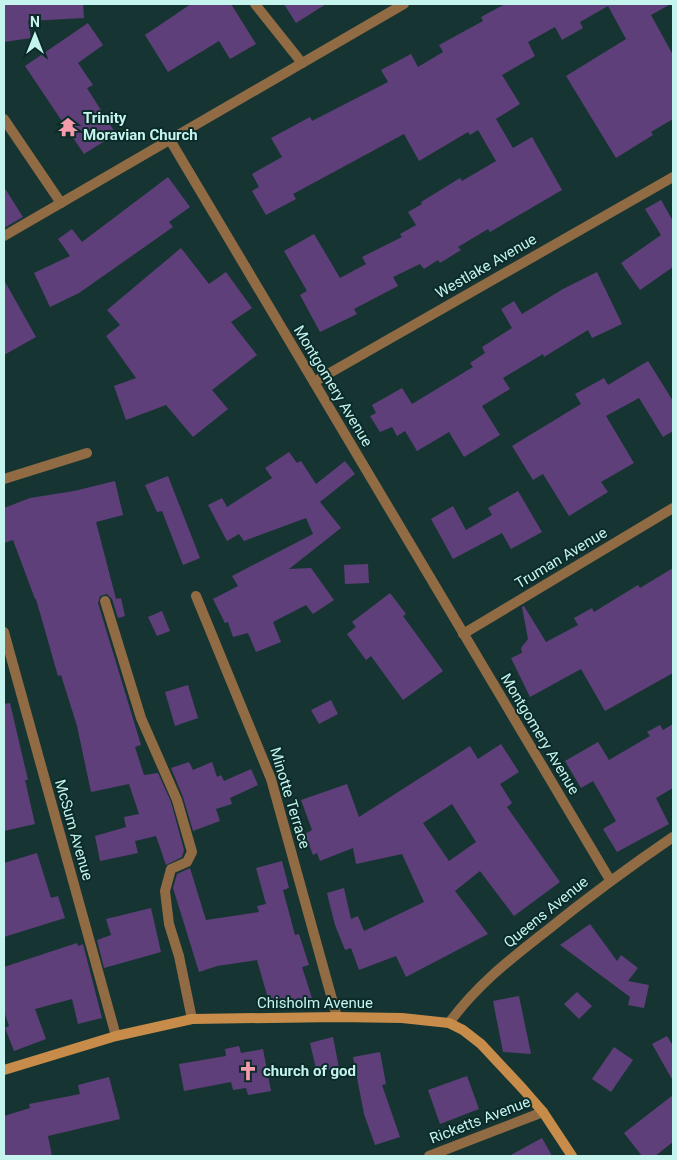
<svg xmlns="http://www.w3.org/2000/svg" width="677" height="1160" font-family="Roboto,sans-serif">
<style>
.building{fill:#5f3f7a;fill-rule:evenodd}
.lines{fill:none;stroke-linecap:round;stroke-linejoin:round}
.street{stroke:#906b44;stroke-width:10}
.secondary{stroke:#c78c4a;stroke-width:10}
.labels{text-anchor:middle;stroke-width:4;stroke-linejoin:round;paint-order:stroke}
.poi-label{font-size:15px;font-weight:bold;fill:#c5f3ed;stroke:#0b2b29;text-anchor:start}
.street-label{font-size:15px;fill:#c5f3ed;stroke:#0b2b29}
</style>
<rect width="100%" height="100%" fill="#163532"/>
<g class="building">
<polygon points="4,4 83,4 84,18 28,21 31,38 4,42"/>
<polygon points="191,4 231,4 256,44 230,59 219,41 168,72 145,35"/>
<polygon points="284,4 326,4 296,23"/>
<polygon points="505,4 671,4 651,15 673,55 673,119 651,132 653,135 616,158 566,76 626,39 608,6 580,22 583,28 562,40 555,27 528,42 535,56 502,75 520,104 496,119 513,148 532,137 562,190 490,232 488,229 458,247 461,250 440,263 438,260 424,269 420,264 393,277 398,286 354,309 357,314 320,332 300,295 307,291 284,251 314,234 340,278 366,264 362,257 402,237 400,234 416,225 408,212 422,204 421,202 460,178 462,181 496,161 478,130 470,135 468,132 419,161 404,134 293,194 296,199 266,215 252,191 259,187 252,174 282,157 271,138 310,117 312,121 388,82 381,70 411,54 418,67 443,52 439,45 483,21 481,17"/>
<polygon points="88,23 103,45 78,63 93,85 87,88 116,134 84,154 25,66"/>
<polygon points="168,177 190,207 169,222 173,227 79,293 50,307 34,273 70,256 58,239 72,229 82,242"/>
<polygon points="4,187 23,217 4,228"/>
<polygon points="661,200 673,221 673,267 640,290 621,263 661,235 645,209"/>
<polygon points="181,248 209,284 226,272 252,308 231,322 257,355 212,390 228,409 193,437 166,405 126,420 114,386 136,378 106,336 120,325 107,310"/>
<polygon points="597,272 622,324 592,338 588,330 544,357 543,354 503,378 510,389 482,406 500,435 464,457 449,432 417,451 405,431 397,436 392,427 380,432 370,416 376,413 372,405 402,388 412,404 473,367 470,363 485,353 482,347 512,328 501,309 514,301 522,314 563,289"/>
<polygon points="4,280 36,337 4,355"/>
<polygon points="648,361 673,401 673,431 663,437 639,398 606,416 634,463 601,482 608,492 569,516 543,474 533,480 512,446 581,404 575,394 604,378 608,385"/>
<polygon points="289,452 297,463 301,461 316,484 345,461 355,474 320,502 341,528 289,569 311,568 334,600 313,614 306,605 273,622 281,642 256,652 248,633 233,637 228,622 225,623 213,599 238,586 232,576 313,534 306,518 244,541 239,534 227,541 208,505 222,498 227,507 272,478 265,468"/>
<polygon points="168,476 200,558 183,565 162,511 157,512 145,485"/>
<polygon points="115,481 123,515 96,522 116,599 121,598 125,616 118,618 112,599 107,594 100,596 98,603 141,745 135,747 144,775 158,773 171,802 184,850 182,857 166,865 156,836 135,841 138,853 100,861 95,836 126,827 124,817 139,814 129,784 91,792 77,726 61,675 58,676 36,599 35,599 13,540 4,543 4,508 30,498 74,491"/>
<polygon points="518,491 542,532 511,549 502,533 453,559 431,519 453,506 466,530 492,515 488,508"/>
<polygon points="368,564 369,583 345,584 344,565"/>
<polygon points="673,568 673,673 605,711 581,669 530,697 511,658 522,653 521,648 528,639 522,607 524,606 546,642 578,625 574,618 592,608 594,612 638,585 640,588"/>
<polygon points="390,593 406,614 403,616 443,671 403,700 371,656 366,660 347,634 356,627 352,622"/>
<polygon points="162,611 170,631 157,636 148,617"/>
<polygon points="188,685 198,718 175,726 165,692"/>
<polygon points="331,700 338,714 319,724 311,710"/>
<polygon points="10,703 28,780 25,780 35,824 4,831 4,704"/>
<polygon points="673,724 673,788 656,798 669,824 617,852 603,829 616,821 593,781 581,788 565,761 598,742 609,760 650,736 647,732 660,725 663,730"/>
<path d="M 501,744 L 519,772 L 500,784 L 512,803 L 507,807 L 560,882 L 514,916 L 480,871 L 455,891 L 488,934 L 406,977 L 396,956 L 359,970 L 351,948 L 345,950 L 335,925 L 327,893 L 344,888 L 351,919 L 358,916 L 364,931 L 424,902 L 402,854 L 356,864 L 353,848 L 320,861 L 317,853 L 313,855 L 305,834 L 312,830 L 301,800 L 347,784 L 359,817 L 470,746 L 478,759 ZM 452,804 L 476,842 L 449,861 L 423,823 Z"/>
<polygon points="189,762 193,770 212,762 217,777 221,775 224,781 251,769 258,785 230,798 232,804 216,809 220,821 193,831 183,797 171,768"/>
<polygon points="37,853 51,898 58,896 65,918 4,937 4,863"/>
<polygon points="282,861 289,888 283,890 295,935 299,934 309,965 302,967 312,998 271,1009 257,960 217,966 199,972 173,888 177,874 190,868 206,920 259,912 257,906 266,904 256,868"/>
<polygon points="151,908 161,952 104,968 97,940 111,935 106,919"/>
<polygon points="590,924 617,961 621,955 638,968 628,981 649,985 644,1008 628,1005 630,997 560,945"/>
<polygon points="77,943 78,946 83,944 102,1018 78,1024 72,999 35,1009 46,1039 14,1051 5,1028 9,1026 4,1011 4,967"/>
<polygon points="577,992 592,1006 579,1019 564,1004"/>
<polygon points="519,996 531,1054 503,1052 493,1001"/>
<polygon points="667,1036 673,1046 673,1081 652,1044"/>
<polygon points="333,1037 339,1068 317,1073 310,1043"/>
<polygon points="239,1046 241,1053 263,1049 271,1091 248,1095 246,1088 233,1090 231,1082 184,1091 179,1064 226,1056 225,1049"/>
<polygon points="614,1047 633,1060 611,1092 592,1079"/>
<polygon points="380,1052 386,1084 382,1085 400,1137 375,1145 364,1114 353,1057"/>
<polygon points="467,1076 479,1109 440,1124 428,1090"/>
<polygon points="109,1077 120,1119 48,1136 52,1156 4,1156 4,1116 30,1108 29,1104 80,1094 78,1085"/>
<polygon points="673,1095 673,1142 655,1156 642,1156 624,1133"/>
<polygon points="542,1138 552,1156 509,1156"/>
</g>
<g class="lines">
<g class="street">
<polyline points="255,4 302,63"/>
<polyline points="4,119 61,203"/>
<polyline points="170,140 610,880"/>
<polyline points="4,236 404,4"/>
<polyline points="314,382 673,177"/>
<polyline points="4,479 87,453"/>
<polyline points="196,596 271,779 337,1017"/>
<polyline points="105,601 141,718 177,800 192,852 187,862 171,869 165,891 169,924 179,956 192,1019"/>
<polyline points="4,632 116,1036"/>
<polyline points="463,634 673,508"/>
<path d="M 449,1023 C 477,985 508,961 545,932 C 587,898 629,867 673,837"/>
<polyline points="429,1156 543,1112"/>
</g>
<polyline class="secondary" points="4,1070 116,1036 192,1019 337,1017 402,1018 449,1023 463,1030 481,1044 523,1089 543,1112 572,1156"/>
</g>
<defs>
<symbol id="temple-bare" viewBox="-9 -9 18 18"><path d="M0-6L5-2H3V0L6.5 2.5H4V6H1.5V3h-3V6H-4V2.5H-6.5L-3 0V-2H-5Z" fill="#f39aab" stroke="#0b2b29" stroke-width="2.5" paint-order="stroke"/></symbol>
<symbol id="church-bare" viewBox="-9 -9 18 18"><path d="M-1.2-6h2.4v3.5h3.3v2.4h-3.3V6h-2.4V-.1h-3.3v-2.4h3.3Z" fill="#f39aab" stroke="#0b2b29" stroke-width="2.5" paint-order="stroke"/></symbol>
</defs>
<g fill-rule="evenodd">
<use href="#temple-bare" x="54" y="113" width="28" height="28"/>
<use href="#church-bare" x="234" y="1057" width="28" height="28"/>
</g>
<g class="labels">
<g class="poi-label">
<text x="83" y="123">Trinity<tspan x="83" dy="17">Moravian Church</tspan></text>
<text x="263" y="1076">church of god</text>
</g>
<g class="street-label">
<text transform="translate(486 266) rotate(-30)" y="5">Westlake Avenue</text>
<text transform="translate(333 386) rotate(59)" y="5">Montgomery Avenue</text>
<text transform="translate(561 558) rotate(-31)" y="5">Truman Avenue</text>
<text transform="translate(540 734) rotate(59)" y="5">Montgomery Avenue</text>
<text transform="translate(290 798) rotate(73)" y="5">Minotte Terrace</text>
<text transform="translate(74 830) rotate(74)" y="5">McSum Avenue</text>
<text transform="translate(546 912) rotate(-39)" y="5">Queens Avenue</text>
<text x="315" y="1008">Chisholm Avenue</text>
<text transform="translate(480 1120) rotate(-21)" y="5">Ricketts Avenue</text>
</g>
</g>
<rect width="677" height="1160" fill="none" stroke="#c5f3ed" stroke-width="10"/>
<g transform="translate(35 35)" stroke="#0b2b29" stroke-width="4" paint-order="stroke">
<path d="M0-4L9 19L0 12L-9 19Z" fill="#c5f3ed"/>
<text y="-8" font-size="14" font-weight="bold" text-anchor="middle" fill="#c5f3ed">N</text>
</g>
</svg>
